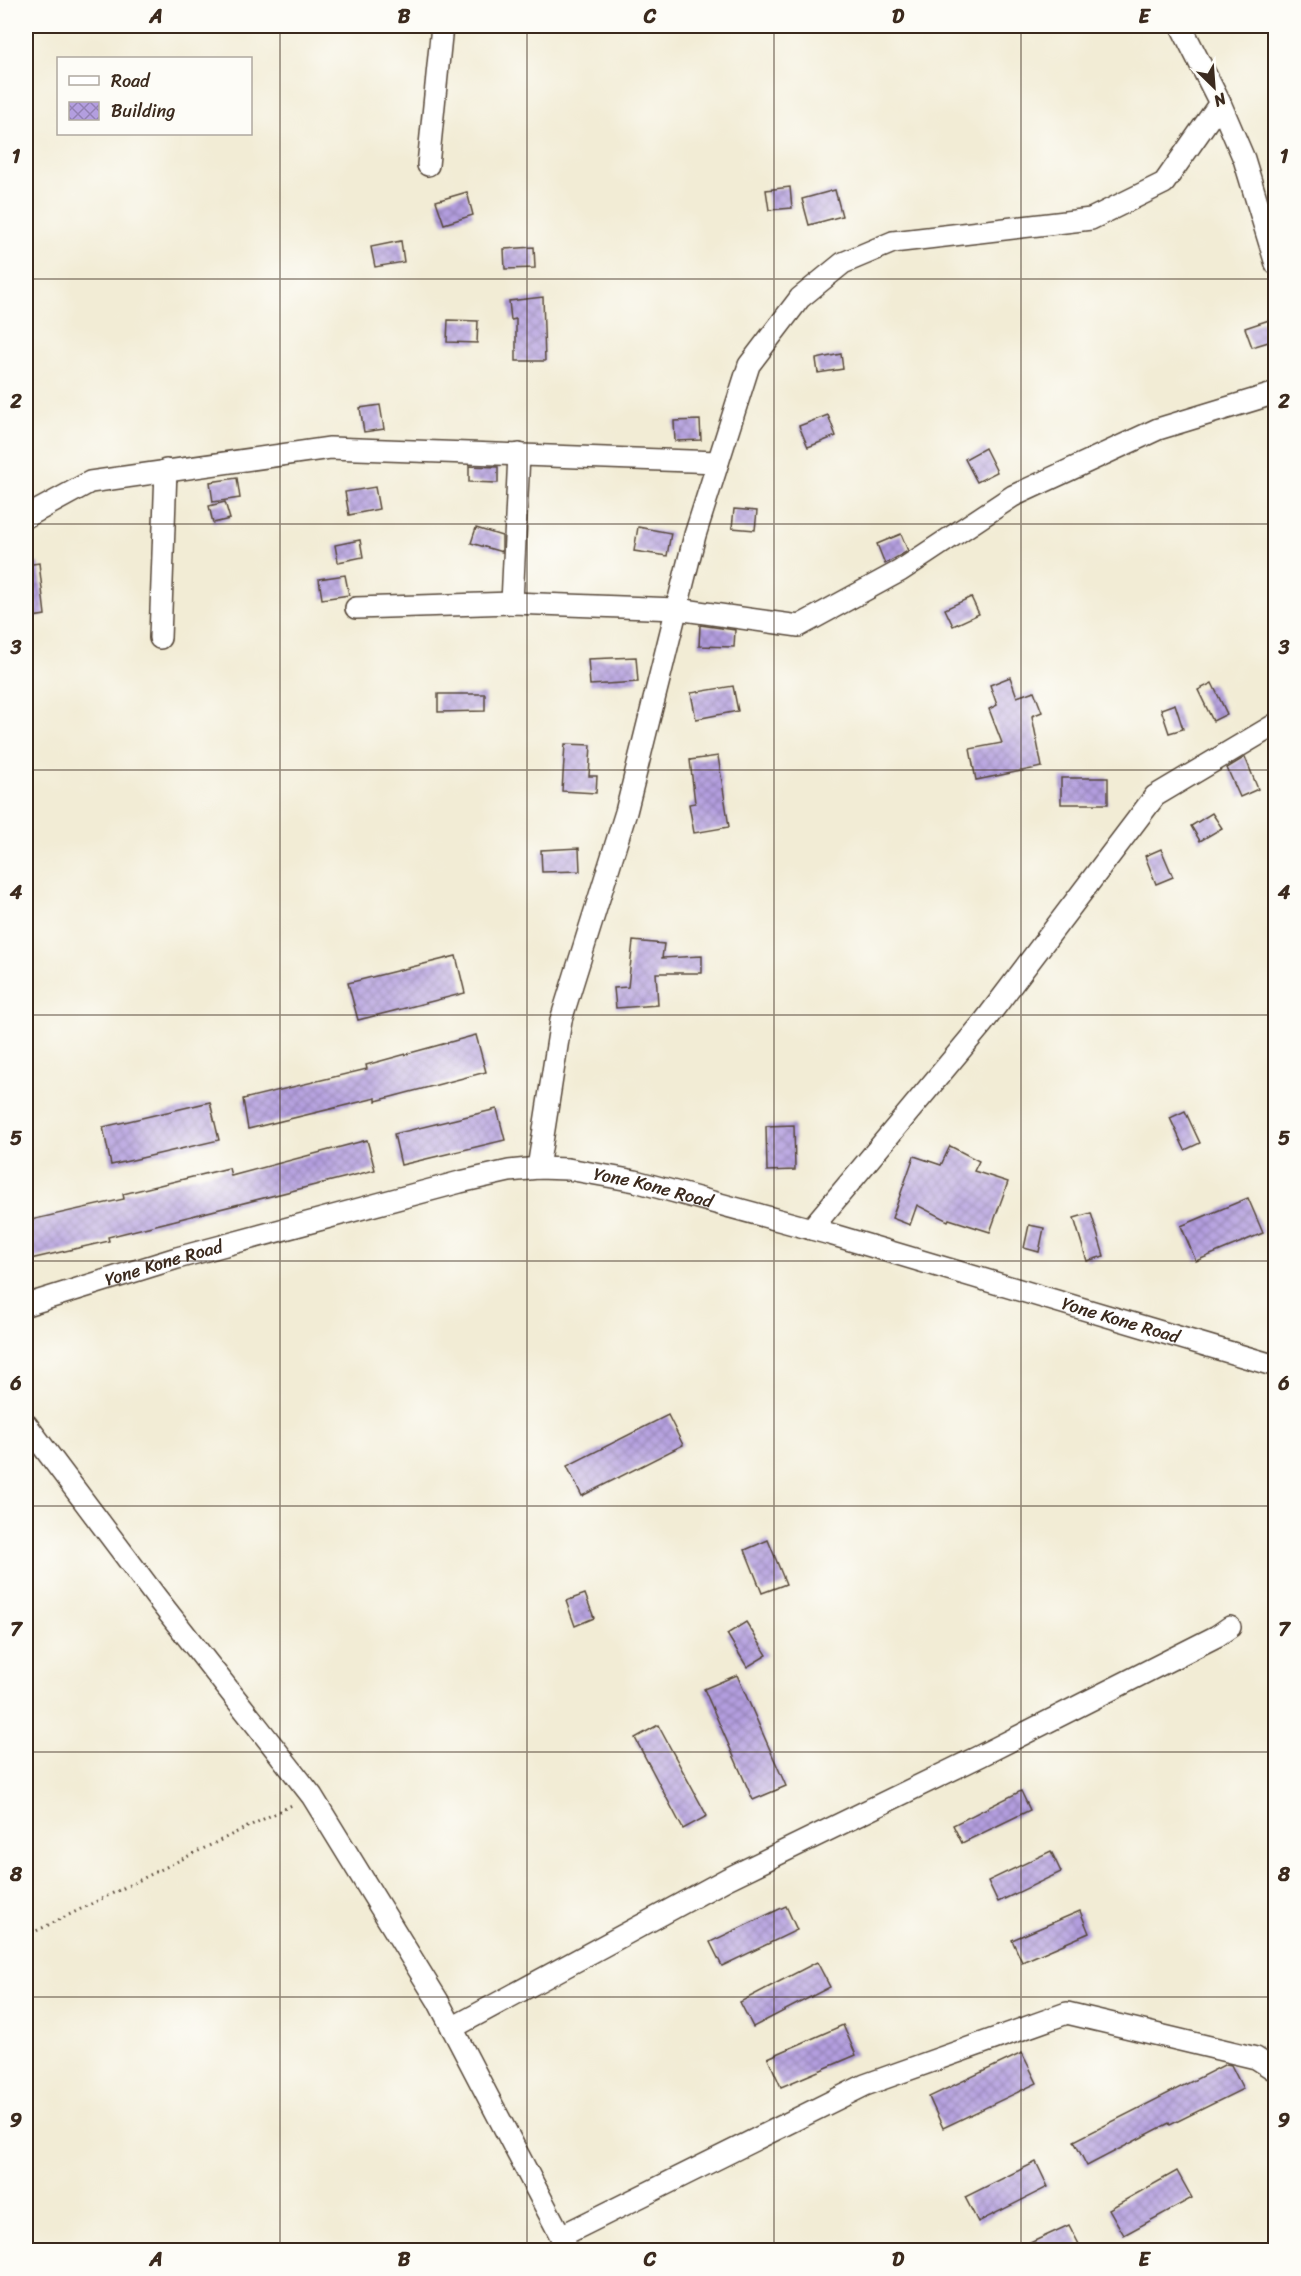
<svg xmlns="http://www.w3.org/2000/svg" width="1301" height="2276" font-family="Sriracha,sans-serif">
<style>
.building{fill:url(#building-cross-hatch)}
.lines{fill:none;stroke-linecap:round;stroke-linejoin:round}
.minor-casing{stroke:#564739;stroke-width:24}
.path{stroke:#564739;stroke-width:3;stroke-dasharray:1.5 4.5;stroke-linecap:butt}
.minor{stroke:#fff;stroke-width:21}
.grid{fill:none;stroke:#3b2a1e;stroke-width:1.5;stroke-opacity:0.55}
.labels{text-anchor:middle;stroke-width:4.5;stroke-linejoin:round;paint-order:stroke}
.street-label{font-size:18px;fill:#3b2a1e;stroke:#fdfcf7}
.neatline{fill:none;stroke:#3b2a1e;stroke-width:2}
.grid-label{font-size:20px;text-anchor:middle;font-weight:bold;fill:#3b2a1e}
</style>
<defs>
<pattern id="building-cross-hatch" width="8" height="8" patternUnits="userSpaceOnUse" patternTransform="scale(1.5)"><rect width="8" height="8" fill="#b39edf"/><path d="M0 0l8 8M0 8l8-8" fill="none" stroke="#9381b4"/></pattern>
</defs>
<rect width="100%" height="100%" fill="#fdfcf7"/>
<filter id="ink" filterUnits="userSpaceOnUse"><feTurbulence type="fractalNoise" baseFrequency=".0167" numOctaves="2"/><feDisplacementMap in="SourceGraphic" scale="12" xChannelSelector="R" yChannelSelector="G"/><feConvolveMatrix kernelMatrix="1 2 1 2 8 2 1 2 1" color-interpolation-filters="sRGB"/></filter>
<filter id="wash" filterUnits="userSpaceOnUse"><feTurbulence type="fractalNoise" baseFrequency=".008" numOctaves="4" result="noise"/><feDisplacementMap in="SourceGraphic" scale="24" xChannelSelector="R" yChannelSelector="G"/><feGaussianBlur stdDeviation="1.35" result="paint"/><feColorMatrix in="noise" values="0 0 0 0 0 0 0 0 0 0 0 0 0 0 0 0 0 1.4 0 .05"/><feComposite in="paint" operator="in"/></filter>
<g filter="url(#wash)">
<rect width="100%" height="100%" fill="#f2ecd5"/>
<g id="blocks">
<g class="building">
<polygon points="790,187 792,208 769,210 766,190"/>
<polygon points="835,190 842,216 809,225 802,199"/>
<polygon points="467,192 473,215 444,224 436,201"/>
<polygon points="401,241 404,262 375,267 371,247"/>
<polygon points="534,247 535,268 505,269 504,249"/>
<polygon points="543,297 545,361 516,361 516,319 511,320 509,301"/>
<polygon points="1272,319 1275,330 1275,340 1252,347 1245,328"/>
<polygon points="448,320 478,321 477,343 447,342"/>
<polygon points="841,354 843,369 818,373 816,359"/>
<polygon points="380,405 384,429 364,432 360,408"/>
<polygon points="828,415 836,436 808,447 799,426"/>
<polygon points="700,420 701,440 675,441 674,421"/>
<polygon points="985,448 997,472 977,482 965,459"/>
<polygon points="469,466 498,467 498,483 469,482"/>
<polygon points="237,478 240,498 213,502 210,482"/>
<polygon points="375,487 379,509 349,515 345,492"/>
<polygon points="225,502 230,519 213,523 209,506"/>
<polygon points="734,509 757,511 755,530 732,528"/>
<polygon points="638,527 671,533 667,556 634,551"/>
<polygon points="476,528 502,536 502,552 471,543"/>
<polygon points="901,534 908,551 885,564 877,544"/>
<polygon points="360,540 363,557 338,562 335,545"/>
<polygon points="39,563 45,615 26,618 26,565"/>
<polygon points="345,575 349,595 322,599 319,579"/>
<polygon points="971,597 979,614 953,626 945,609"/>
<polygon points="700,625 735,630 734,647 699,646"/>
<polygon points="636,657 638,682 590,685 588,659"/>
<polygon points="1010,677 1017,697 1034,691 1042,712 1032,716 1042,767 976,780 970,749 1002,743 989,709 997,705 990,685"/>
<polygon points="1212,683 1227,714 1213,721 1198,690"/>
<polygon points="733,686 738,711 696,719 691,693"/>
<polygon points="438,694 485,694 485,711 438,712"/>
<polygon points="1175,704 1183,729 1169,733 1161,709"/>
<polygon points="565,744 591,745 589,776 597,776 596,793 562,791"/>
<polygon points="718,756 729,827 694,833 689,804 695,803 690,760"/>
<polygon points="1245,757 1258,789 1240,797 1227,768"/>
<rect x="1061" y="778" width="47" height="26"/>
<polygon points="1212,813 1222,828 1200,841 1191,826"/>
<polygon points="579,848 580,871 542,872 541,850"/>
<polygon points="1161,849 1173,877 1156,884 1145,856"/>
<polygon points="633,941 664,944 662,958 702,956 702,973 656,973 658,1005 616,1008 614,988 628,987"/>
<polygon points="456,956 465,993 358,1020 348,983"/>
<polygon points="476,1035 486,1072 376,1101 376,1098 248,1129 243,1099 367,1069 366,1065"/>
<polygon points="210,1102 219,1140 111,1165 103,1127"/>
<polygon points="497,1109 505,1140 401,1165 394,1134"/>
<polygon points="1185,1111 1200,1143 1185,1150 1170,1118"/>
<polygon points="794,1125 795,1170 767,1171 766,1126"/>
<polygon points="367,1140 375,1170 108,1237 109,1241 26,1260 26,1221 124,1199 123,1194 229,1168 231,1176"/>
<polygon points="950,1146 979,1161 974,1171 1008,1182 990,1232 949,1219 948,1221 917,1205 910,1225 892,1218 914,1156 941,1165"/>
<polygon points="1248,1198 1263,1233 1196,1261 1181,1226"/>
<polygon points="1091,1213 1104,1256 1087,1261 1074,1218"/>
<polygon points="1029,1225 1044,1228 1039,1252 1024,1248"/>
<polygon points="668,1415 683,1445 582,1496 567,1466"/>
<polygon points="768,1540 786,1584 762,1593 745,1550"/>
<polygon points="585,1594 594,1618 575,1626 566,1601"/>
<polygon points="746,1622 767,1655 747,1667 727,1634"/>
<polygon points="737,1675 786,1786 753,1800 704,1689"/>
<polygon points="658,1725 707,1816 683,1829 635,1738"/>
<polygon points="1021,1791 1030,1810 962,1843 953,1825"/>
<polygon points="1051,1851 1061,1872 998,1902 988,1881"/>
<polygon points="786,1906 797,1930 722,1966 710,1942"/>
<polygon points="1080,1911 1089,1933 1022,1962 1012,1940"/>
<polygon points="817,1962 830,1987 753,2027 740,2002"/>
<polygon points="843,2025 856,2055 781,2087 768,2058"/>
<polygon points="1022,2053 1037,2083 943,2128 929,2097"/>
<polygon points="1226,2064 1231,2065 1243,2089 1170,2125 1169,2123 1087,2166 1074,2141"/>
<polygon points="1036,2162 1048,2187 978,2222 965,2197"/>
<polygon points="1177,2171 1192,2198 1124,2235 1109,2209"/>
<polygon points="1069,2225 1082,2250 1015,2250"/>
</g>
</g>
</g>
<g filter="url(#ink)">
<use href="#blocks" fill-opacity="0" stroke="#564739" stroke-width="1.5"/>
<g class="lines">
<defs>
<g id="minor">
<polyline points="1181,26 1220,103 1244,159 1276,264"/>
<polyline points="428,165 442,26"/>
<polyline points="26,517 90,482 330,448 718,462"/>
<polyline points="512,603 519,454"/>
<polyline points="356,608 512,603 677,609 799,626 900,571 1013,496 1158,429 1276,393"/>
<polyline points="160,638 166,470"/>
<polyline points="538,1168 561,1020 626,812 695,535 749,365 800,298 843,263 893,242 1091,219 1164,183 1220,103"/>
<polyline points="811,1229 983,1023 1155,796 1276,724"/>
<path id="s1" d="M 26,1305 L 177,1258 L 460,1182 L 509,1171 L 538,1168 L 568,1169 L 635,1181 L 830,1234 L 1276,1366"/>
<polyline points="26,1424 156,1597 312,1796 438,2001 568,2250"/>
<polyline points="452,2028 727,1879 980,1756 1217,1636 1230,1627"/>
<polyline points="561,2236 865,2085 1067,2013 1256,2058 1276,2071"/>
</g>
</defs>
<use href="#minor" class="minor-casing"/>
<polyline class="path" points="26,1936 294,1804"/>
<use href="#minor" class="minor"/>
</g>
</g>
<path class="grid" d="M 280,26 L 280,2250M 527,26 L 527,2250M 774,26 L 774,2250M 1021,26 L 1021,2250M 26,279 L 1276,279M 26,524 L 1276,524M 26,770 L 1276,770M 26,1015 L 1276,1015M 26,1261 L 1276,1261M 26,1506 L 1276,1506M 26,1752 L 1276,1752M 26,1997 L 1276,1997"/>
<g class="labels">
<g class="street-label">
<text dy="6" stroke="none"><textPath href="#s1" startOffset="648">Yone Kone Road</textPath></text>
<text dy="6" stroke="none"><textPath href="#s1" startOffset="144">Yone Kone Road</textPath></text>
<text dy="6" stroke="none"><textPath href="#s1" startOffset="1134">Yone Kone Road</textPath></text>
</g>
</g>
<rect width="1301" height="2276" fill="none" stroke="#fdfcf7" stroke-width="66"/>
<rect x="57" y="57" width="195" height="78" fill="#fdfcf7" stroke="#afa8a0" stroke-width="1.5"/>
<rect x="69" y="76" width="30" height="9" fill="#ffffff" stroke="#afa8a0" stroke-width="1.5"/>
<text x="111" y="87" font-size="18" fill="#3b2a1e">Road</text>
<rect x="69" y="102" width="30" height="18" fill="url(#building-cross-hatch)" stroke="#afa8a0" stroke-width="1.5"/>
<text x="111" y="117" font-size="18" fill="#3b2a1e">Building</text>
<g transform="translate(1214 87) rotate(155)" stroke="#fdfcf7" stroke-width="4.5" paint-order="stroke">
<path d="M0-4.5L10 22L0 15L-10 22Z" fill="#3b2a1e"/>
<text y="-9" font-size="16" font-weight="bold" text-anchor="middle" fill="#3b2a1e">N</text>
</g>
<rect x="33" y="33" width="1235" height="2210" class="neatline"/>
<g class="grid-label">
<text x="156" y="23">A</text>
<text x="404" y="23">B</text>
<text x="650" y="23">C</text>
<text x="898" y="23">D</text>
<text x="1144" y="23">E</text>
<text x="16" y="163">1</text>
<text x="1284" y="163">1</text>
<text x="16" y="408">2</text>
<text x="1284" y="408">2</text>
<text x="16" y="654">3</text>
<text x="1284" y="654">3</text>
<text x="16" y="899">4</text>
<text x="1284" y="899">4</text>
<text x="16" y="1145">5</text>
<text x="1284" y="1145">5</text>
<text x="16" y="1390">6</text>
<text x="1284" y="1390">6</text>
<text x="16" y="1636">7</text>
<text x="1284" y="1636">7</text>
<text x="16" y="1881">8</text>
<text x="1284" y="1881">8</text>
<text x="16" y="2127">9</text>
<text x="1284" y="2127">9</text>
<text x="156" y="2266">A</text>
<text x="404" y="2266">B</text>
<text x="650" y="2266">C</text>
<text x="898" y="2266">D</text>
<text x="1144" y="2266">E</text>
</g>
</svg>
